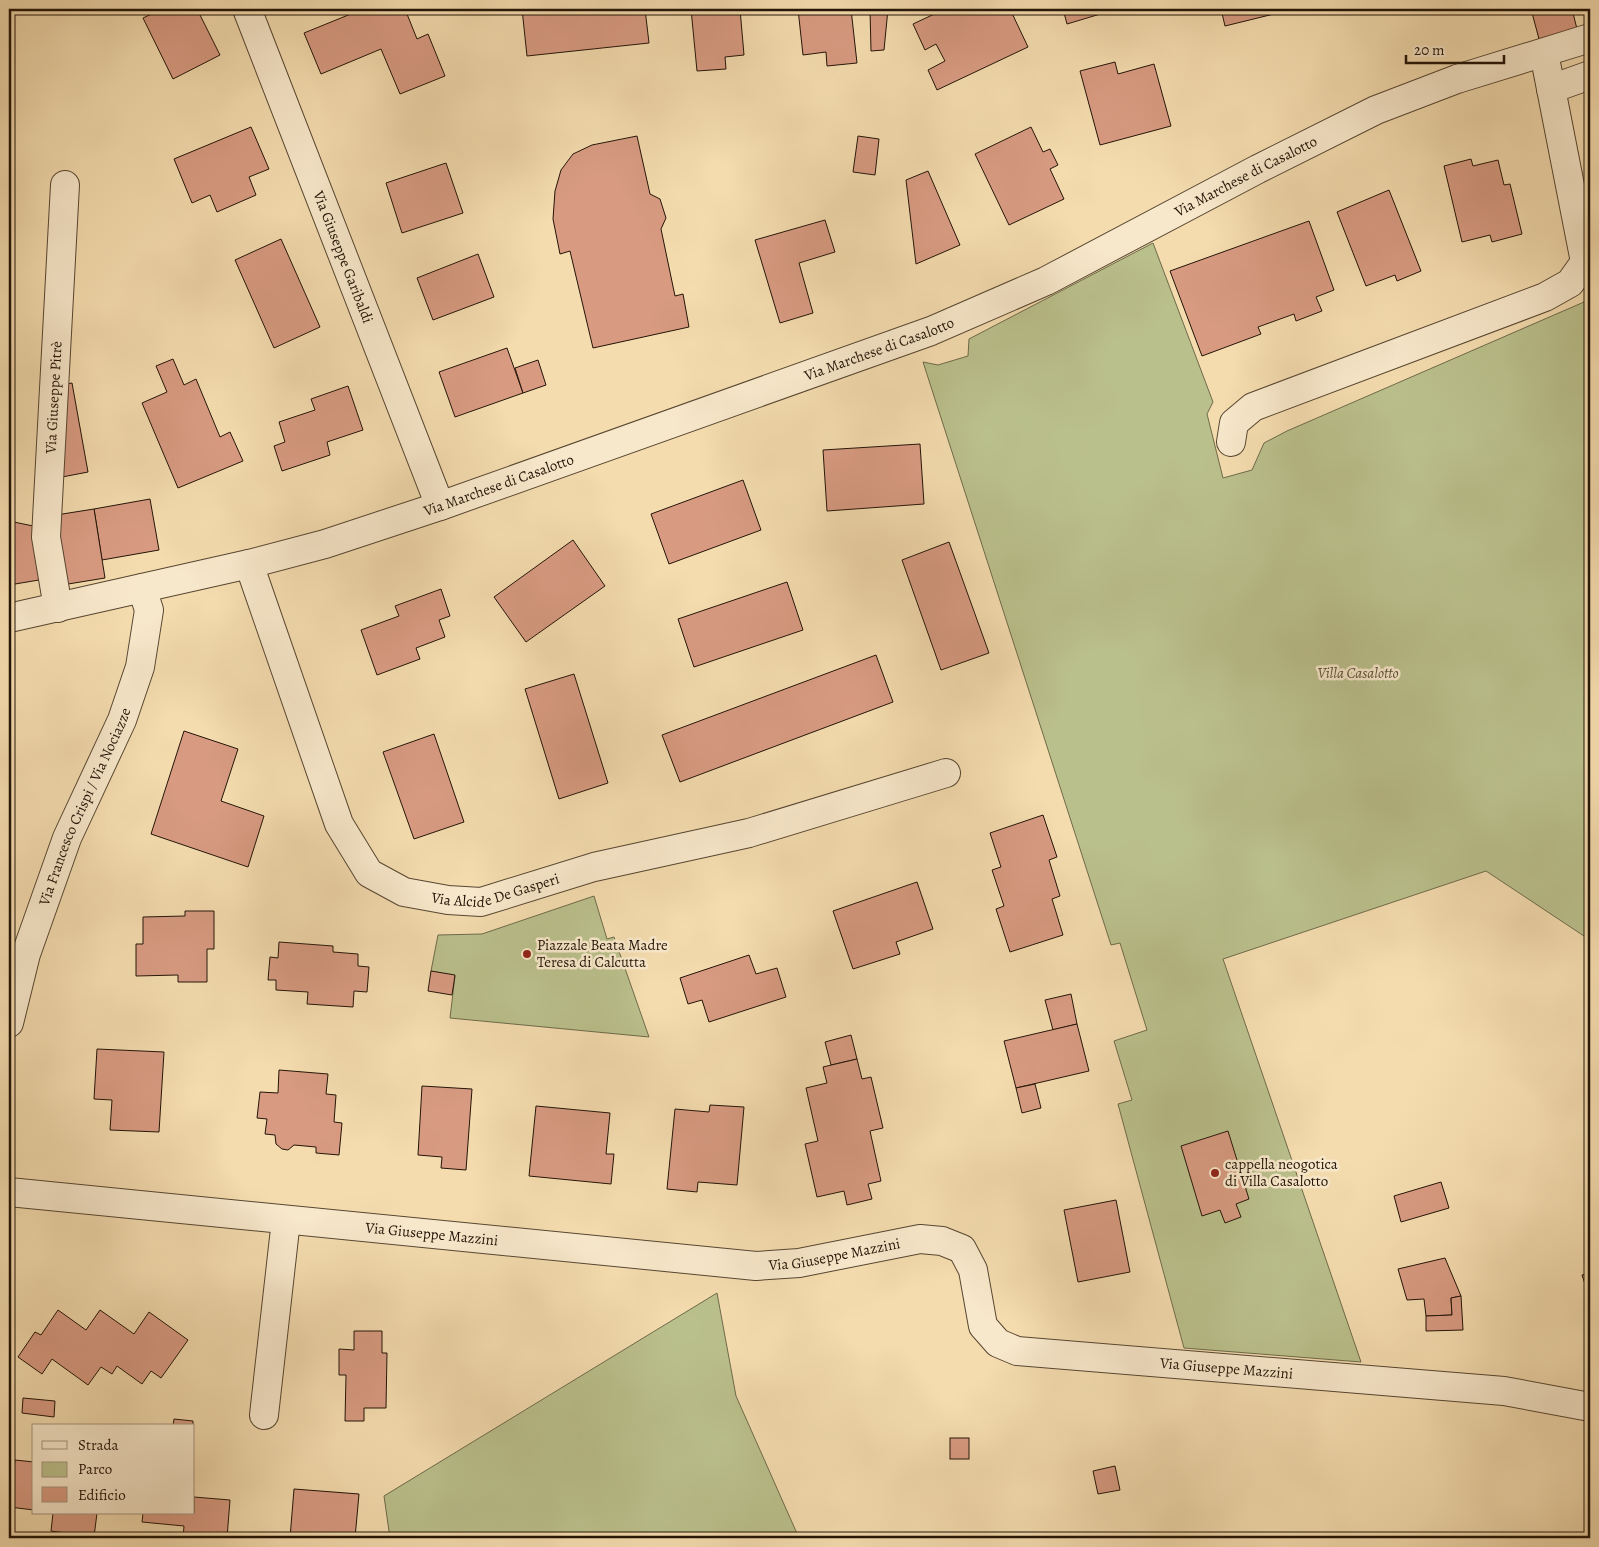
<svg xmlns="http://www.w3.org/2000/svg" width="1599" height="1547" font-family="Alegreya,serif">
<style>
.green{fill:#bac08c;stroke:#6e6a4a}
.building{fill:#d89b82;stroke:#231407}
.lines{fill:none;stroke-linecap:round;stroke-linejoin:round}
.minor-casing{stroke:#574631;stroke-width:30}
.minor{stroke:#f8e8cb;stroke-width:28}
.poi-dot{fill:#8f2418;stroke:#f8e8cb;stroke-width:2}
.labels{text-anchor:middle;stroke-width:5;stroke-linejoin:round;paint-order:stroke}
.street-label{font-size:15px;fill:#231407;stroke:#f8e8cb}
.park-label{font-size:15px;font-style:italic;fill:#585036;stroke:#f8e8cb}
.poi-label{font-size:15px;fill:#231407;stroke:#f8e8cb;text-anchor:start}
</style>
<rect width="100%" height="100%" fill="#f4dcaf"/>
<filter id="stains"><feTurbulence type="fractalNoise" baseFrequency=".004" numOctaves="4"/><feColorMatrix values="0 0 0 0 .2 0 0 0 0 .09 0 0 0 0 .02 0 0 0 .5 -.17"/></filter>
<radialGradient id="worn" r=".72"><stop offset=".6" stop-color="#630" stop-opacity="0"/><stop offset="1" stop-color="#630" stop-opacity=".3"/></radialGradient>
<g class="green">
<polygon points="1153,243 1213,402 1207,414 1223,478 1252,470 1264,443 1287,431 1584,302 1590,289 1590,940 1486,871 1223,959 1361,1362 1184,1348 1118,1104 1132,1100 1114,1041 1147,1030 1120,943 1111,945 923,362 938,365 968,356 969,339"/>
<polygon points="594,896 607,939 614,937 649,1037 450,1018 455,976 431,971 438,935 482,934"/>
<polygon points="717,1293 736,1396 799,1538 390,1538 384,1496"/>
</g>
<g class="building">
<polygon points="162,9 197,9 220,55 173,79 143,18"/>
<polygon points="363,9 405,9 417,39 428,34 445,76 400,94 381,49 321,74 304,33"/>
<polygon points="522,9 645,9 649,43 527,56"/>
<polygon points="691,9 740,9 744,55 725,57 726,69 697,71"/>
<polygon points="798,9 851,9 857,63 827,66 826,52 803,55"/>
<polygon points="870,9 888,9 884,50 871,51"/>
<polygon points="945,9 1010,9 1028,47 937,90 928,70 945,61 936,44 925,50 913,24"/>
<polygon points="1063,9 1117,9 1067,24"/>
<polygon points="1221,9 1277,9 1278,13 1225,26"/>
<polygon points="1531,9 1572,9 1577,29 1539,39"/>
<polygon points="1115,62 1118,74 1154,64 1171,126 1100,145 1080,71"/>
<polygon points="251,127 269,169 249,177 256,195 217,212 210,195 192,203 174,159"/>
<polygon points="1031,127 1043,152 1050,149 1058,165 1050,169 1064,199 1009,225 975,154"/>
<polygon points="637,136 650,194 660,199 666,218 661,229 675,296 683,294 689,327 593,348 570,251 560,254 553,219 555,191 561,170 573,154 592,145"/>
<polygon points="858,136 879,139 875,175 853,172"/>
<polygon points="1471,159 1473,166 1498,160 1504,185 1510,184 1522,234 1492,242 1490,235 1462,242 1444,166"/>
<polygon points="446,163 463,213 402,233 386,183"/>
<polygon points="928,171 960,245 916,264 906,180"/>
<polygon points="1389,190 1421,271 1397,281 1395,275 1366,286 1337,212"/>
<polygon points="825,220 835,252 799,263 813,313 780,323 755,240"/>
<polygon points="1309,221 1334,290 1316,297 1322,311 1296,321 1294,314 1258,327 1261,334 1202,356 1170,271"/>
<polygon points="281,239 320,327 274,348 235,260"/>
<polygon points="478,254 494,297 433,320 417,278"/>
<polygon points="507,348 523,393 455,417 439,372"/>
<polygon points="173,359 184,385 196,379 220,437 230,432 243,461 178,488 142,403 167,392 156,366"/>
<polygon points="538,360 546,385 523,393 515,368"/>
<polygon points="72,383 88,472 57,478 62,385"/>
<polygon points="348,386 363,430 327,442 330,455 282,471 274,446 285,442 279,422 315,410 311,399"/>
<polygon points="920,444 924,504 827,511 823,450"/>
<polygon points="743,480 761,530 669,564 651,514"/>
<polygon points="150,499 159,550 102,560 94,509"/>
<polygon points="94,509 105,578 62,585 56,515"/>
<polygon points="9,521 38,527 45,579 9,585"/>
<polygon points="573,540 605,586 526,642 494,597"/>
<polygon points="949,542 989,653 941,670 902,560"/>
<polygon points="787,582 803,630 694,667 678,619"/>
<polygon points="441,589 450,616 439,620 445,637 416,648 420,659 377,675 361,630 399,616 395,606"/>
<polygon points="876,655 893,702 680,782 662,735"/>
<polygon points="574,674 608,783 559,799 525,689"/>
<polygon points="184,731 238,749 221,801 264,816 248,867 151,834"/>
<polygon points="434,734 464,822 414,839 383,752"/>
<polygon points="1043,815 1057,857 1049,860 1060,896 1052,899 1063,935 1010,952 996,909 1004,906 992,870 1001,867 990,833"/>
<polygon points="917,882 933,929 896,942 900,954 853,969 833,911"/>
<polygon points="185,911 214,911 214,949 207,949 207,982 178,982 178,975 136,976 136,944 143,944 143,917 185,916"/>
<polygon points="279,942 333,946 333,952 358,954 358,966 369,967 367,992 354,991 353,1007 307,1004 308,992 276,990 276,980 268,980 270,957 278,958"/>
<polygon points="749,955 756,974 777,968 786,997 709,1022 702,1000 688,1004 680,978"/>
<polygon points="431,971 455,975 452,995 428,991"/>
<polygon points="1071,994 1077,1024 1053,1030 1045,1000"/>
<polygon points="1077,1024 1089,1071 1016,1088 1004,1041"/>
<polygon points="851,1035 857,1059 831,1065 825,1042"/>
<polygon points="97,1049 164,1052 159,1132 110,1130 112,1100 94,1099"/>
<polygon points="857,1059 862,1079 871,1077 883,1128 870,1131 881,1181 868,1184 872,1199 847,1205 844,1191 817,1197 805,1144 818,1141 806,1088 827,1083 823,1067"/>
<polygon points="279,1070 328,1074 326,1094 336,1095 334,1122 342,1123 339,1155 316,1153 316,1147 294,1145 288,1150 282,1149 276,1144 275,1135 265,1134 267,1119 257,1118 260,1092 278,1093"/>
<polygon points="1035,1084 1041,1108 1022,1113 1016,1088"/>
<polygon points="422,1086 472,1089 466,1170 441,1168 442,1157 418,1155"/>
<polygon points="710,1105 744,1107 737,1185 698,1182 697,1192 667,1189 675,1109 709,1112"/>
<polygon points="536,1106 610,1113 606,1154 614,1154 611,1184 529,1176"/>
<polygon points="1228,1131 1249,1199 1236,1204 1241,1217 1225,1223 1220,1210 1202,1216 1181,1146"/>
<polygon points="1441,1182 1449,1208 1401,1222 1394,1196"/>
<polygon points="1116,1200 1130,1272 1078,1282 1064,1210"/>
<polygon points="1445,1258 1461,1296 1451,1298 1452,1315 1426,1316 1424,1299 1407,1300 1398,1269"/>
<polygon points="1590,1273 1590,1289 1587,1290 1582,1275"/>
<polygon points="1461,1296 1463,1330 1426,1331 1426,1316 1452,1315 1451,1298"/>
<polygon points="58,1310 86,1330 100,1310 134,1334 149,1312 188,1340 161,1378 151,1371 142,1384 117,1366 112,1374 101,1367 88,1385 52,1359 42,1374 18,1357 35,1332 41,1335"/>
<polygon points="354,1331 382,1331 382,1353 387,1353 386,1408 364,1408 364,1421 345,1421 346,1375 339,1375 339,1349 354,1350"/>
<polygon points="23,1398 55,1401 54,1417 22,1413"/>
<polygon points="174,1419 193,1421 193,1426 173,1426"/>
<rect x="950" y="1438" width="19" height="21"/>
<polygon points="15,1460 34,1462 34,1510 9,1507"/>
<polygon points="1115,1466 1120,1490 1098,1494 1093,1471"/>
<polygon points="294,1489 359,1494 355,1538 290,1538"/>
<polygon points="194,1497 230,1500 227,1538 183,1538 184,1526 142,1522 143,1513 194,1513"/>
<polygon points="53,1513 97,1513 94,1537 51,1531"/>
</g>
<g class="lines">
<defs>
<g id="minor">
<path id="s1" d="M 247,9 L 440,506"/>
<polyline points="1551,89 1590,75"/>
<polyline points="1231,442 1234,423 1253,407 1545,297 1570,283 1585,262 1544,53"/>
<path id="s2" d="M 249,564 L 339,824 L 369,873 L 404,892 L 448,900 L 481,902 L 594,867 L 749,833 L 946,773"/>
<path id="s3" d="M 58,608 L 46,537 L 65,185"/>
<path id="s4" d="M 9,618 L 249,564 L 325,544 L 440,506 L 931,331 L 1046,281 L 1258,169 L 1376,110 L 1457,79 L 1590,38"/>
<path id="s5" d="M 9,1023 L 26,954 L 67,838 L 122,720 L 140,667 L 149,610 L 142,588"/>
<path id="s6" d="M 9,1192 L 756,1266 L 799,1263 L 920,1239 L 942,1241 L 962,1249 L 973,1270 L 983,1326 L 998,1343 L 1017,1351 L 1504,1391 L 1590,1407"/>
<polyline points="264,1415 286,1220"/>
</g>
</defs>
<use href="#minor" class="minor-casing"/>
<use href="#minor" class="minor"/>
</g>
<g class="poi-dot">
<circle cx="527" cy="954" r="5"/>
<circle cx="1215" cy="1173" r="5"/>
</g>
<g class="labels">
<g class="street-label">
<text dy="5" stroke="none"><textPath href="#s4" startOffset="1318">Via Marchese di Casalotto</textPath></text>
<text dy="5" stroke="none"><textPath href="#s1" startOffset="266">Via Giuseppe Garibaldi</textPath></text>
<text dy="5" stroke="none"><textPath href="#s4" startOffset="912">Via Marchese di Casalotto</textPath></text>
<text dy="5" stroke="none"><textPath href="#s3" startOffset="212">Via Giuseppe Pitrè</textPath></text>
<text dy="5" stroke="none"><textPath href="#s4" startOffset="508">Via Marchese di Casalotto</textPath></text>
<text dy="5" stroke="none"><textPath href="#s5" startOffset="230">Via Francesco Crispi / Via Nociazze</textPath></text>
<text dy="5" stroke="none"><textPath href="#s2" startOffset="466">Via Alcide De Gasperi</textPath></text>
<text dy="5" stroke="none"><textPath href="#s6" startOffset="425">Via Giuseppe Mazzini</textPath></text>
<text dy="5" stroke="none"><textPath href="#s6" startOffset="830">Via Giuseppe Mazzini</textPath></text>
<text dy="5" stroke="none"><textPath href="#s6" startOffset="1295">Via Giuseppe Mazzini</textPath></text>
</g>
<g class="park-label">
<text x="1358" y="678">Villa Casalotto</text>
</g>
<g class="poi-label">
<text x="537" y="950">Piazzale Beata Madre<tspan x="537" dy="17">Teresa di Calcutta</tspan></text>
<text x="1225" y="1169">cappella neogotica<tspan x="1225" dy="17">di Villa Casalotto</tspan></text>
</g>
</g>
<rect width="1599" height="1547" fill="none" stroke="#f4dcaf" stroke-width="30"/>
<rect x="10" y="10" width="1579" height="1527" fill="none" stroke="#231407" stroke-width="2.5"/>
<rect x="15" y="15" width="1569" height="1517" fill="none" stroke="#231407"/>
<rect x="32" y="1424" width="162" height="90" fill="#f8e8cb" stroke="#a3937d"/>
<rect x="42" y="1441" width="25" height="8" fill="#f8e8cb" stroke="#a3937d"/>
<text x="78" y="1450" font-size="15" fill="#231407">Strada</text>
<rect x="42" y="1462" width="25" height="15" fill="#bac08c" stroke="#a3937d"/>
<text x="78" y="1474" font-size="15" fill="#231407">Parco</text>
<rect x="42" y="1487" width="25" height="15" fill="#d89b82" stroke="#a3937d"/>
<text x="78" y="1500" font-size="15" fill="#231407">Edificio</text>
<path d="M1406 55v8h98v-8" fill="none" stroke="#231407" stroke-width="2.5"/>
<text x="1414" y="55" font-size="15" fill="#231407" stroke="#f8e8cb" stroke-width="4" paint-order="stroke">20 m</text>
<rect width="100%" height="100%" filter="url(#stains)"/>
<rect width="100%" height="100%" fill="url(#worn)"/>
</svg>
